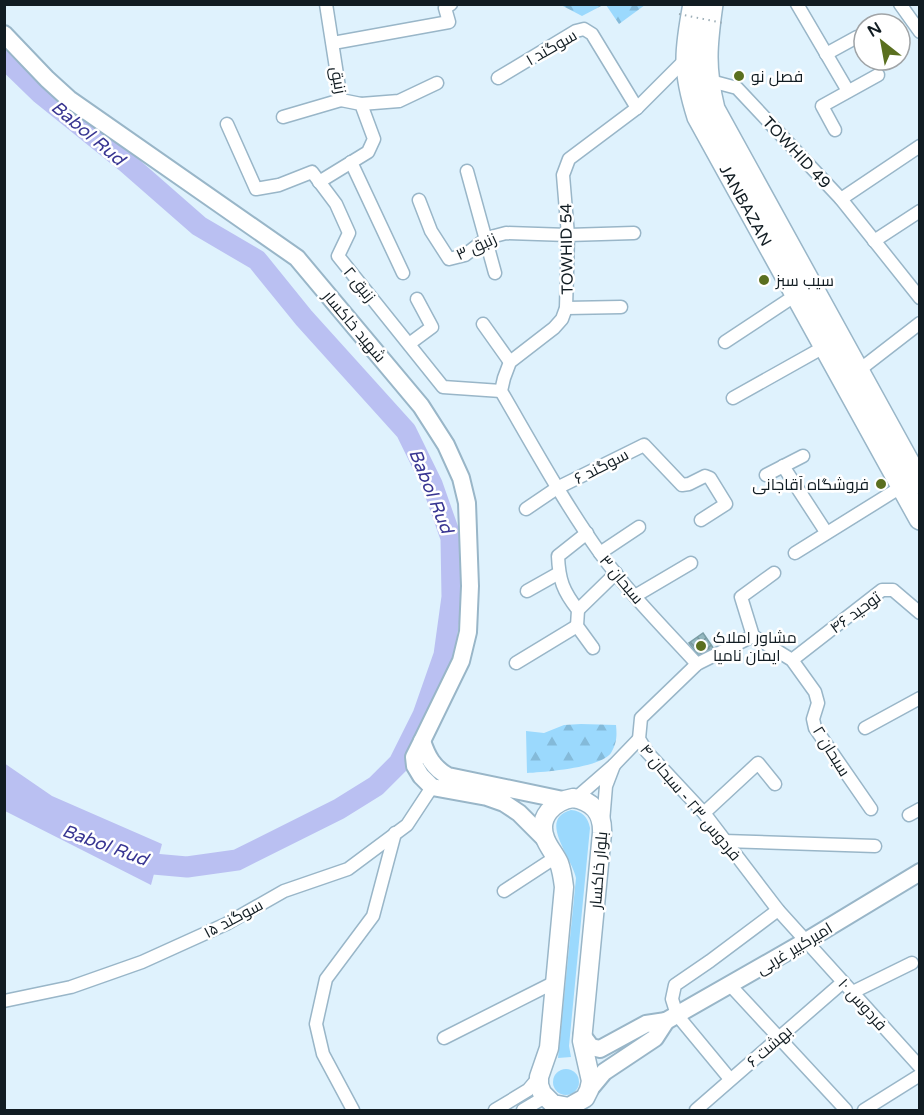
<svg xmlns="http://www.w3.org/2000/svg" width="924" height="1115" font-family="'Varela Round',Cairo,sans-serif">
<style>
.green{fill:#9bd9fd}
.forest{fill:url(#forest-firs)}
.water{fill:#bac0f2}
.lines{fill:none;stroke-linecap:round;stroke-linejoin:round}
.river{stroke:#bac0f2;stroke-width:21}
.building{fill:url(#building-cross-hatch);stroke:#7a9ea6;stroke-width:1.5}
.street-casing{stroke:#99b6c8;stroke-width:15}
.secondary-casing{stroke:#99b6c8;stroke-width:20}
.primary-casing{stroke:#99b6c8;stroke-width:21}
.highway-casing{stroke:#99b6c8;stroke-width:24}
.street{stroke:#fff;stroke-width:12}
.secondary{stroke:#fff;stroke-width:16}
.primary{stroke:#fff;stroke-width:18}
.highway{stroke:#fff;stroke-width:21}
.path-bridge{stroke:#9daeb7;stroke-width:2;stroke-dasharray:1.5 4.5;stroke-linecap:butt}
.poi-dot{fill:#5a6f1f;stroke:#fff;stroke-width:2}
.labels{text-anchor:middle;stroke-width:5;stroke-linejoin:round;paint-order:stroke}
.street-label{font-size:16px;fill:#111c22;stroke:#fff}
.poi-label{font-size:16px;fill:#111c22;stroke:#fff;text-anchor:start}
.water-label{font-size:18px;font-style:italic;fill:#393692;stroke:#fff}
</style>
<defs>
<pattern id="forest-firs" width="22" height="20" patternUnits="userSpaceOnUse" patternTransform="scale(1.5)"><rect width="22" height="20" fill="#9bd9fd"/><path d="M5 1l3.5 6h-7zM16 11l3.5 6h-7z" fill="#84bad9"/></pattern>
<pattern id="building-cross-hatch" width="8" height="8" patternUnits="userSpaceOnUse" patternTransform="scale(1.5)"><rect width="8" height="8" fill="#93b8c0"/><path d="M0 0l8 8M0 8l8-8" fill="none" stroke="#77959c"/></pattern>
</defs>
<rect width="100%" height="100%" fill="#dff2fd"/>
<g class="green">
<path d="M 571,810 C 582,811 588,817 590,828 L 569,1046 L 571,1057 L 558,1058 L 576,878 C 572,857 537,819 571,810 Z"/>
<circle cx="566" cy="1082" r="13"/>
</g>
<g class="forest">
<polygon points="561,5 561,4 603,5 582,16"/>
<polygon points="606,5 645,5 619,24"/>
<path d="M 581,724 L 616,725 C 617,735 617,743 611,753 C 600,768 545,772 527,773 L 526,731 L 544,733 L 564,725 Z"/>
</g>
<polygon class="water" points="4,763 52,796 162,844 151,885 5,811"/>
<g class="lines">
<polyline class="river" points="4,58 40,93 127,163 199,226 257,260 304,318 406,431 432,484 451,538 452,597 444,655 423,715 399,763 376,786 339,809 237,860 187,867 142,863 129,857"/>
</g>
<polygon class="building" points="703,633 714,649 700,658 689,643"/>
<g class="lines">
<defs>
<g id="street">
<polyline points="797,4 848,91"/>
<polyline points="900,4 920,32"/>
<polyline points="333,43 449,22 445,8 451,4"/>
<polyline points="826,54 857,37"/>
<path d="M 685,60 L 637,108 L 569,159 L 563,175 L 568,235 L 566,308 L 562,319 L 554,328 L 510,362 L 504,378 L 501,391 C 533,446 563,501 600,553 C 628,592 664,628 697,664"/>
<polyline points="498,78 576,31 584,29 592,34 637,108"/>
<polyline points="707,80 737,88 841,199 920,298"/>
<polyline points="361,104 399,101 437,83"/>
<polyline points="283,117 341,100"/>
<polyline points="227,124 256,189 279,185 312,172 336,204 349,233 338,256 443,387 501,391"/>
<polyline points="835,130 822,106 878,75"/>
<polyline points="351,162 403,273"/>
<polyline points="467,171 495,273"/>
<polyline points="319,182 368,152 374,139 361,104 341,100 326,4"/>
<polyline points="841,199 920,146"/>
<polyline points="419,200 431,231 449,259 465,255 487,238 506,233 568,235 634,233"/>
<polyline points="874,241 920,211"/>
<polyline points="566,308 621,307"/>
<polyline points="483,324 510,362"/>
<polyline points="725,342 796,295"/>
<polyline points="409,344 432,327 417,299"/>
<polyline points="858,371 920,323"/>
<polyline points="733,398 824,347"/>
<polyline points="783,466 826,532"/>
<polyline points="766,475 803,456"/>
<polyline points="526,509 557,488 644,445 682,485 689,484 705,476 710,478 726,504 701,520"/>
<path d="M 587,533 L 558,556 C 559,580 563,591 578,610 L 577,626 L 593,648"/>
<polyline points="600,553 639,527"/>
<polyline points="795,553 901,487"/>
<polyline points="527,591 559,573"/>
<polyline points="635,596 691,563"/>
<polyline points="578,610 616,573"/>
<polyline points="753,636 741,597 774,573"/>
<polyline points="792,660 882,590 893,590 920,613"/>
<polyline points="516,663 577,626"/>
<polyline points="865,728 920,698"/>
<polyline points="614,765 639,739"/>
<polyline points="576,798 614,765 606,786 603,822"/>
<polyline points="871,809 815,728 813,719 818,703 815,692 792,660 753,636 697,664 641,718 639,739 647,752 704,813 778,910 920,1067"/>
<polyline points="704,813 758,763 775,784"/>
<polyline points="909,815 920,809"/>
<polyline points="724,841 875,846"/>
<polyline points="504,891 556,857"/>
<polyline points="730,985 846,1110"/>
<polyline points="853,992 912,963"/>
<polyline points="4,1001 71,987 142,962 226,924 284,891 348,869 407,825 432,787"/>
<polyline points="444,1038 555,982"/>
<polyline points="730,1079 677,1015 672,999 675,985 710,961 778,910"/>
<polyline points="353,1110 323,1054 316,1024 326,979 373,916 395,833"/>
<polyline points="495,1110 528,1090 539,1077"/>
<polyline points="523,1110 545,1097"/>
<polyline points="696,1110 843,982"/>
<polyline points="864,1110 920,1075"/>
</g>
<g id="secondary">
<polyline points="4,34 47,79 69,99 297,258 421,406 446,445 461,478 467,503 470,586 468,632 461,661 422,741"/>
<path d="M 546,840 L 519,813 L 504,803 L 487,797 L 432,787 L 421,776 L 415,766 L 414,757 L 422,741 C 427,756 433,768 448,776 L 563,800"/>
<polyline points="666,1021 806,941 920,872"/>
<polyline points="582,1035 591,1047 600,1049 646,1024 666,1021 655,1038 604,1072 589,1090"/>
</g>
<path id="primary" d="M 573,798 C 593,801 603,813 602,833 L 582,1041 L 591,1081 L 589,1090 L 585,1098 L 569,1107 L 553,1104 L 542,1093 L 539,1085 L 539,1077 L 549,1048 L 564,887 C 563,879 562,871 559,863 C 555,854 548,847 545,838 C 537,817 554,801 573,798 Z"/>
<g id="highway">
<path d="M 694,4 C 685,52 683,70 698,117 L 920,519"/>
<path d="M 712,4 C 706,46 704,68 714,109 L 920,483"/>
</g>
</defs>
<use href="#street" class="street-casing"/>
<use href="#secondary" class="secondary-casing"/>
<use href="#primary" class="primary-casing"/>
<use href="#highway" class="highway-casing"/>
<use href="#street" class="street"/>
<use href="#secondary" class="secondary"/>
<use href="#primary" class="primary"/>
<use href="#highway" class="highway"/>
<polyline class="path-bridge" points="679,14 723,23"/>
</g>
<g class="poi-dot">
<circle cx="739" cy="76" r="6"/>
<circle cx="764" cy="280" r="6"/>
<circle cx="881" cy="484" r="6"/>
<circle cx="701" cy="646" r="6"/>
</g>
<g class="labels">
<g class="street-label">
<text transform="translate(551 47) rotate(-30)" y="6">سوگند ۱</text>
<text transform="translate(339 80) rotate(79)" y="6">زنبق</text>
<text transform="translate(797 152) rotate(47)" y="6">TOWHID 49</text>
<text transform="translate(746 205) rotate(61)" y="6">JANBAZAN</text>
<text transform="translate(476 246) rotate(-25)" y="6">زنبق ۳</text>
<text transform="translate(566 249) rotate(-91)" y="6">TOWHID 54</text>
<text transform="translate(360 284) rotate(51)" y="6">زنبق ۲</text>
<text transform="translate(355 326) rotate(50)" y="6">شهید خاکسار</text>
<text transform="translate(601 466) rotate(-27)" y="6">سوگند ۶</text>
<text transform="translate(622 579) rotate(50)" y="6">سبحان ۳</text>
<text transform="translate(855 612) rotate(-36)" y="6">توحید ۴۶</text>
<text transform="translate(832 751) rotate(58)" y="6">سبحان ۲</text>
<text transform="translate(691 802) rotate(50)" y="6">فردوس ۲۳ - سبحان ۴</text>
<text transform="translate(598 870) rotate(-85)" y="6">بلوار خاکسار</text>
<text transform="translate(233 918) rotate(-28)" y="6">سوگند ۱۵</text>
<text transform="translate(794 948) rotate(-31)" y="6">امیرکبیر غربی</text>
<text transform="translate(863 1004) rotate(48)" y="6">فردوس ۱۰</text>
<text transform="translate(769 1046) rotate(-41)" y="6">بهشت ۶</text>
</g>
<g class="poi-label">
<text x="751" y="82">فصل نو</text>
<text x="776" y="286">سیب سبز</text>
<text x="869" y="490" text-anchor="end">فروشگاه آقاجانی</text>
<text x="713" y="643">مشاور املاک<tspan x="713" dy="18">ایمان نامیا</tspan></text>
</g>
<g class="water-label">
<text transform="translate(88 133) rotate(40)" y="6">Babol Rud</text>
<text transform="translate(431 491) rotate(68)" y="6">Babol Rud</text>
<text transform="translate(105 845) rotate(20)" y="6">Babol Rud</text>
</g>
</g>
<rect width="924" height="1115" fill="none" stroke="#111c22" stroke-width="12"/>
<g transform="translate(882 42) rotate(329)"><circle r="28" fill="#ffffff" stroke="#a0a4a7" stroke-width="1.5"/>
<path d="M0-4.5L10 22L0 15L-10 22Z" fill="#5a6f1f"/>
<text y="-9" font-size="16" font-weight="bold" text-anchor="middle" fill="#111c22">N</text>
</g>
</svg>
